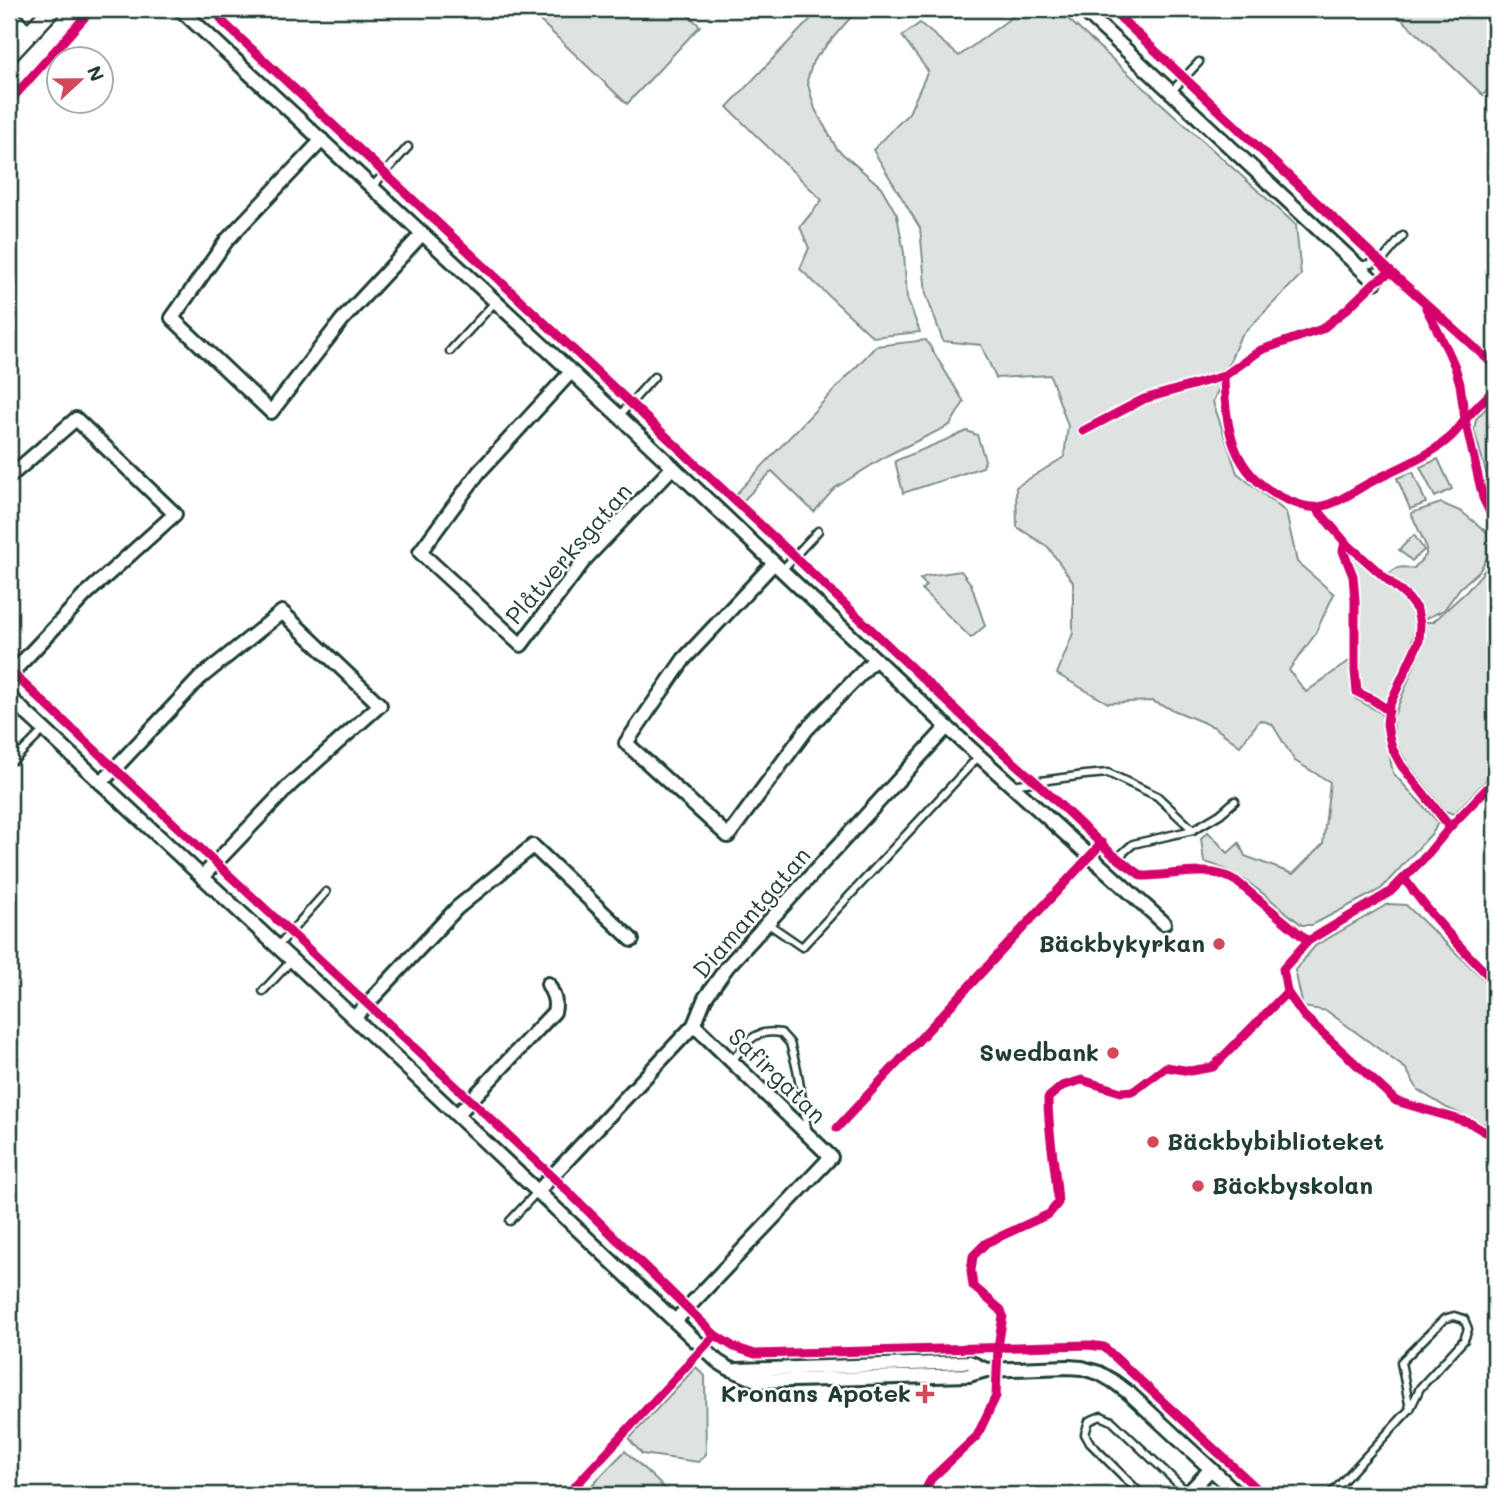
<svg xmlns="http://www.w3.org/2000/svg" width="1504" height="1504" font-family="Mali,sans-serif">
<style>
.green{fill:#dee3e2;stroke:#7e908b;stroke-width:2}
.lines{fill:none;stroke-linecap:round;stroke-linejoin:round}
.service-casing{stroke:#1f3d34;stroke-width:11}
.minor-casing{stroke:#1f3d34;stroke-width:18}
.tertiary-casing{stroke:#1f3d34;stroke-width:21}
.service{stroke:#fff;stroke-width:6}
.minor{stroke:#fff;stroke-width:12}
.tertiary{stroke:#fff;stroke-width:16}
.cycleway-casing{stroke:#fff;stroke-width:13}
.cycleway{stroke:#d6006c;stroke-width:9}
.poi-dot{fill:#d1495b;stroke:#fff;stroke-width:2.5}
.labels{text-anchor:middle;stroke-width:5;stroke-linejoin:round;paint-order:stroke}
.street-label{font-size:24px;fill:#1f3d34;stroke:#fff}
.poi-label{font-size:24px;font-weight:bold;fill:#1f3d34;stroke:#fff;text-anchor:end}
</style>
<rect width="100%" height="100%" fill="#fff"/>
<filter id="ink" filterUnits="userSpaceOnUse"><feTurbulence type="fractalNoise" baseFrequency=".0143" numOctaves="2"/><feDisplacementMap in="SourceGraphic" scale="14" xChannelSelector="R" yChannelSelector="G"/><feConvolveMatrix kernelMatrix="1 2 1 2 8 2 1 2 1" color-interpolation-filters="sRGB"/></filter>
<g filter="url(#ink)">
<g class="green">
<polygon points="546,9 681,9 700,26 627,104 537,18"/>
<polygon points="820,9 858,9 813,61 807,81 815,109 837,149 881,187 897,215 904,253 907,298 920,332 873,337 800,269 809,248 800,227 822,200 727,107"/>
<path d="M 1023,9 L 1057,9 L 1296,225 L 1301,275 L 1240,337 L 1213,402 L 1237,473 L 1286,512 L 1297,562 L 1334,594 L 1314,636 L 1289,670 L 1306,692 L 1349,661 L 1355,698 L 1381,713 L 1393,773 L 1438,822 L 1434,831 L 1381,889 L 1312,925 L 1302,925 C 1272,902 1241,870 1204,862 L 1201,838 L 1208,832 L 1228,853 L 1239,843 L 1245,856 L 1293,874 L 1323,844 L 1330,782 L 1295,761 L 1272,724 L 1260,720 L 1240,746 L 1214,727 L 1152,701 L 1108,703 L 1057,674 L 1073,633 L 1073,582 L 1048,547 L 1017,527 L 1016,487 L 1064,457 L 1068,426 L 1050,375 L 996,378 L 981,345 L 943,341 L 926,294 L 920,228 L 873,150 L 909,113 L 928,71 L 902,36 L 920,23 L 959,56 Z"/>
<polygon points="1395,9 1495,9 1495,83 1483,95 1393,11"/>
<polygon points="926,340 964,402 950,425 888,455 835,488 814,512 772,471 742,502 734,496 876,346"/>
<polygon points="1495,398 1495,504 1474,430 1476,419"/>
<polygon points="967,431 977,435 985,460 983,467 903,493 895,461"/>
<polygon points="1438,459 1452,489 1435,497 1420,467"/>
<polygon points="1413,472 1426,503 1410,509 1397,478"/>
<path d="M 1441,503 L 1462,512 L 1488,533 L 1490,552 L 1480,570 L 1460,588 L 1444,610 L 1416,623 L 1410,651 L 1386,704 L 1361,691 L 1358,577 L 1347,548 L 1382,582 C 1392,570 1396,564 1413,569 L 1426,555 L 1426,546 L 1411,513 Z"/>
<polygon points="1414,535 1424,550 1412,561 1399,550"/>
<polygon points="1495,558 1495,771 1454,814 1445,811 1407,763 1395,742 1393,718 1421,649 1424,622 1433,622 1467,591"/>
<polygon points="961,571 971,584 985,626 971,638 922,590 926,585 920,579 926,576"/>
<polygon points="1388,904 1406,905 1495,990 1495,1126 1485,1125 1447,1108 1418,1090 1406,1069 1327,1011 1303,1007 1295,970 1315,946"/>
<polygon points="696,1367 705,1376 706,1454 698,1462 642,1454 629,1439"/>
<polygon points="625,1451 672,1495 582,1495"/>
</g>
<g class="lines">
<defs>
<g id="service">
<polyline points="1171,92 1199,62"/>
<polyline points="372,187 408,147"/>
<polyline points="1359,266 1381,262 1403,236"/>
<polyline points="450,351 495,302"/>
<polyline points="619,416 654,377"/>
<polyline points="782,570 818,531"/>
<polyline points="14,760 44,730"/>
<polyline points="1011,785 1085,775 1108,773 1157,796 1193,830"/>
<polyline points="1117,858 1133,844 1193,830 1220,814 1235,801"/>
<polyline points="767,923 802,947 979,756"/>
<polyline points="277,947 326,892"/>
<polyline points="263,991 292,960"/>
<path d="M 732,1061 C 748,1041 754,1029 781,1033 L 790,1043 L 797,1069 L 808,1134"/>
<polyline points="510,1221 537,1192"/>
<polyline points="1142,1495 1090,1443 1085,1434 1089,1421 1101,1416 1112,1421 1188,1493"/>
<polyline points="1330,1495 1410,1409 1420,1388 1464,1340 1468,1329 1464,1319 1454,1316 1444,1319 1401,1362 1410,1409"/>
</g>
<g id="minor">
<polyline points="180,9 619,416 947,727 1164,923"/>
<polyline points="1082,9 1375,282"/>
<polyline points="9,12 28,34"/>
<polyline points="322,140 227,240 172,318 271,412 342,320 422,234"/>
<polyline points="571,372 479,472 420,552 521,645 586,558 673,467"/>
<polyline points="9,477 76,419 175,514 86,594 9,676"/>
<polyline points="774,563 684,659 626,743 728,836 807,729 875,659"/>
<polyline points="9,697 354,1018 717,1361 728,1368 758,1381 969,1375 986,1370 1068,1367 1082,1368 1099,1373 1113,1381 1129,1393 1239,1495"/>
<polyline points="101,783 200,678 282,612 380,705 291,784 202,877"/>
<polyline points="354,1018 457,908 533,846 632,940"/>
<path d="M 457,1115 L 554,1012 C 557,1001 553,994 548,984"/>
<polyline points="538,1191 694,1025 705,998 727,967 947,727"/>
<polyline points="675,1321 831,1157 694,1025"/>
<polyline points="738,1370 969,1362 986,1370"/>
<polyline points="1186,1495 1211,1469"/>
</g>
<polyline id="tertiary" points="9,55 52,9"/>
</defs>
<use href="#service" class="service-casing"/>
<use href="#minor" class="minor-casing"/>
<use href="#tertiary" class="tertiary-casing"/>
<use href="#service" class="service"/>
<use href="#minor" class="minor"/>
<use href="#tertiary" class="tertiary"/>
<defs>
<g id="cycleway">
<path d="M 216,9 L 223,22 L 794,556 L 975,728 L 1036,782 L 1112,854 L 1142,876 C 1173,876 1209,864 1236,881 L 1308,941 L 1390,892 L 1426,856 L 1450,827 L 1495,780"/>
<polyline points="1111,9 1391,272 1495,366"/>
<polyline points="9,102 92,9"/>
<polyline points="1426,308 1448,351 1455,367 1460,384 1465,420 1483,498 1495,523"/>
<path d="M 1224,376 C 1225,427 1232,474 1283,498 C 1294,503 1308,509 1319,507 C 1341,503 1357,488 1377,479 C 1401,467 1427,457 1447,440 C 1455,434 1459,427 1465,420 C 1474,409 1485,399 1495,389"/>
<polyline points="1083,431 1144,399 1224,376 1261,350 1322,329 1347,309 1375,282 1391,272"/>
<polyline points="1316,508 1345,542 1408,598 1417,610 1420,624 1419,641 1389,706 1387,724 1389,736 1392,748 1401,765 1450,827"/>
<polyline points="1345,542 1343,551 1353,576 1355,600 1355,671 1357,692 1373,700 1389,711"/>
<polyline points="9,670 552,1176 715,1335 734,1347 755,1354 1089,1345 1104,1347 1264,1495"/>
<path d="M 1404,878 C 1431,916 1462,950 1495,982"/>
<polyline points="1308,941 1283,969 1287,992 1304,1016 1396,1101 1457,1119 1470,1123 1485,1132 1495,1130"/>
<polyline points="837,1128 1102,843"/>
<polyline points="567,1495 715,1335"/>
<path d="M 923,1495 L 931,1479 L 977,1436 L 996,1396 L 998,1347 L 1003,1316 L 1001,1310 L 973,1286 L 971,1271 L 973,1256 L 986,1243 L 1049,1214 L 1058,1203 C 1056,1168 1048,1134 1048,1098 L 1062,1086 L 1082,1080 L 1121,1092 L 1134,1091 L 1166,1067 L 1190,1071 L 1213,1067 L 1287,992"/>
</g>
</defs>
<use href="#cycleway" class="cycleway-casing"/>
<use href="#cycleway" class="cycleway"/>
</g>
</g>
<g class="poi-dot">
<circle cx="1219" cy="944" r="7"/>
<circle cx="1113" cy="1053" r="7"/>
<circle cx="1153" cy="1142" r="7"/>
<circle cx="1198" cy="1186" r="7"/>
<path d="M921.5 1383.5h7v7h7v7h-7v7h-7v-7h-7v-7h7z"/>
</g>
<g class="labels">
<g class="street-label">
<text transform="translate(569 554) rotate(-49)" y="8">Plåtverksgatan</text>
<text transform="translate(752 913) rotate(-49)" y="8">Diamantgatan</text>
<text transform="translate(777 1076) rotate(44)" y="8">Safirgatan</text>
</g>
<g class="poi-label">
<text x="1205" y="952">Bäckbykyrkan</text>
<text x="1099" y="1061">Swedbank</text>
<text x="1167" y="1150" text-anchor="start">Bäckbybiblioteket</text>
<text x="1212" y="1194" text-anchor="start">Bäckbyskolan</text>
<text x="911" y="1402">Kronans Apotek</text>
</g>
</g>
<rect width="1504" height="1504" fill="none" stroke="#fff" stroke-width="35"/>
<rect x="18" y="18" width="1469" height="1469" fill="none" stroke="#1f3d34" stroke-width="2.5" filter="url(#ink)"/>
<g transform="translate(80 80) rotate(68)"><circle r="33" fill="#ffffff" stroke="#a5b1ae" stroke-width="2"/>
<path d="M0-5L12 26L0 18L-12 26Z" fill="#d1495b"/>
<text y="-10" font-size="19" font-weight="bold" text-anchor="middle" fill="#1f3d34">N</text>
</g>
</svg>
